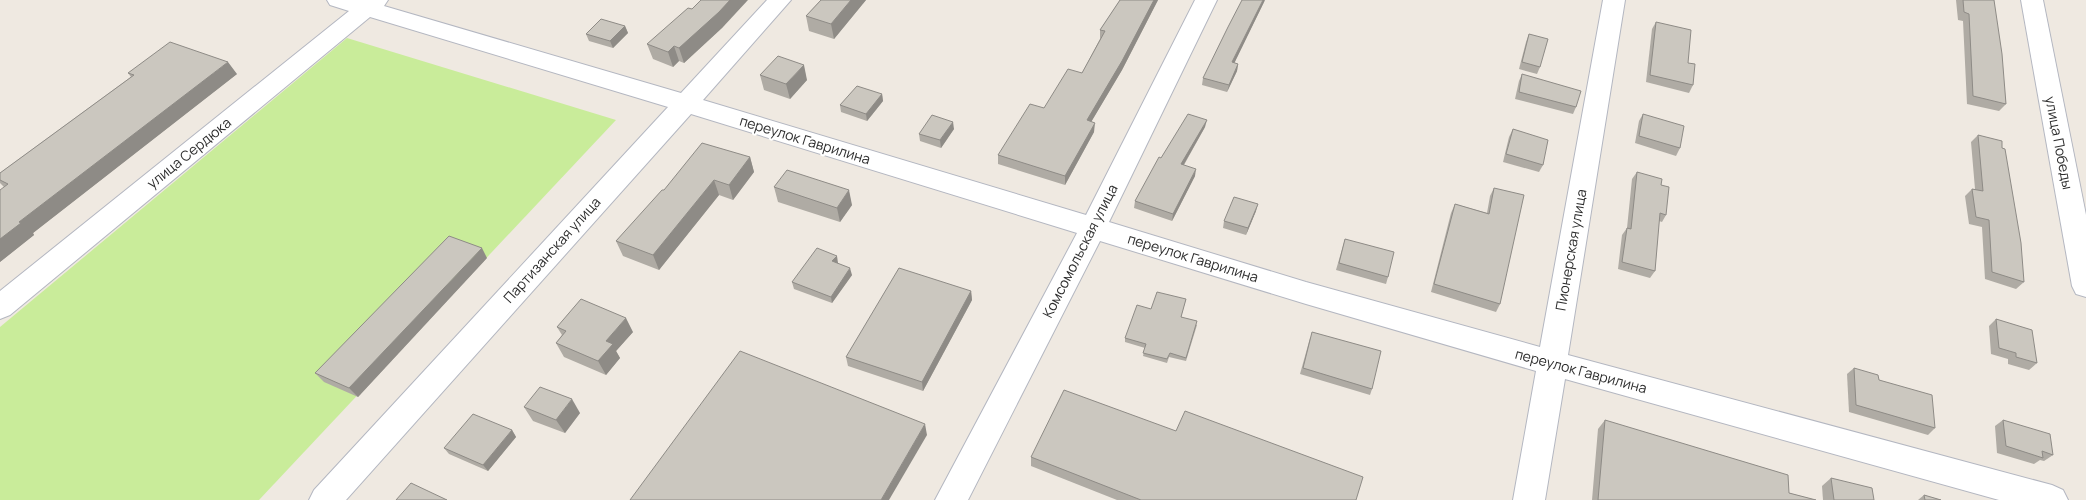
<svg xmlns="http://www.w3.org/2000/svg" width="2086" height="500" font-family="Manrope,sans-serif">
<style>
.pitch{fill:#c9ec9a}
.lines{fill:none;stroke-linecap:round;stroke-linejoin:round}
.minor-casing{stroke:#b4b7c1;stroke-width:2}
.minor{fill:#fff;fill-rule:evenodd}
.wall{fill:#afaba4}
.shaded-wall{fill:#8e8b86}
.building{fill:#cbc7bf;stroke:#8e8b86}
.labels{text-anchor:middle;stroke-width:4;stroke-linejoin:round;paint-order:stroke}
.street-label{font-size:14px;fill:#2e2e2e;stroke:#fff}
</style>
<rect width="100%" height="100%" fill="#efe9e1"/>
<polygon class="pitch" points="347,38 616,120 259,500 0,500 0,327"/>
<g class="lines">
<defs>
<g id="minor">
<polygon points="327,0 388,0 384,6 681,93 767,0 791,0 703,100 1086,215 1195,0 1217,0 1109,222 1306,282 1540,347 1603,0 1625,0 1568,355 2052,485 2063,490 2068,500 1999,500 1565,379 1545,500 1513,500 1536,371 1306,304 1100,241 968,500 935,500 1077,233 691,114 346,500 309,500 314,490 668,107 370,17 10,315 0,319 0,291 349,11 330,5"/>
<polygon points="2021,0 2043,0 2086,215 2086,297 2076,294 2072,286"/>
</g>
</defs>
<use href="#minor" class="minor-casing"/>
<use href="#minor" class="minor"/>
</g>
<g class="wall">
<polygon points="821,0 866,0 834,39 809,31 806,16"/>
<polygon points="1120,0 1158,0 1122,70 1091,122 1094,132 1065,185 998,164 998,155 1044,108 1082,73 1100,39 1100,30"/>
<polygon points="1265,0 1234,63 1238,64 1237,71 1227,92 1202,85 1203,78"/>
<polygon points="1956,0 1994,0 2006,104 1999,111 1967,104 1963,21 1958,20"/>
<polygon points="1656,22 1688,63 1693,85 1689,93 1646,82 1652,29"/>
<polygon points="625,26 628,33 613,48 589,41 586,34"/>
<polygon points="723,27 684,63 679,61 673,67 653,59 647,44"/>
<polygon points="1529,34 1540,67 1537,74 1519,69 1526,42"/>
<polygon points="128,73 237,74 33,233 34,235 0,262 4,187 0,183 0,173 131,77"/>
<polygon points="1522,74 1576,107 1573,114 1515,99 1519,81"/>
<polygon points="760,75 807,80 790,99 764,90"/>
<polygon points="882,94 883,101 867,121 841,112 840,105"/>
<polygon points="1643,114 1680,148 1676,156 1635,143 1639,121"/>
<polygon points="1205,127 1184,165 1195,176 1172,221 1134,208 1135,201 1161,158"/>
<polygon points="954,129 941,148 920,141 919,134"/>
<polygon points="1513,129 1543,165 1539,172 1503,162 1509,137"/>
<polygon points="1978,135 2024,282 2016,289 1985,279 1982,227 1969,224 1965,196 1972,189 1975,189 1971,142"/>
<polygon points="750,157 754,172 733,200 719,195 659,270 623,256 616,241 664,190"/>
<polygon points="1637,172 1661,185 1666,215 1662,222 1659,221 1655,271 1650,278 1618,269 1622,235 1627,228 1632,179"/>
<polygon points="774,187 852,205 840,222 778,202"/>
<polygon points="1494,188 1500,304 1496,312 1431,292 1451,213 1455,204 1487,213 1490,196"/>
<polygon points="1256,211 1246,235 1223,228 1224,221"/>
<polygon points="1345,239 1388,277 1386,284 1336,270"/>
<polygon points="487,258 358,397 324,382 315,373"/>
<polygon points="838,263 852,275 832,303 794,289 792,282"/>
<polygon points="971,291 972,300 923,391 848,366 846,357"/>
<polygon points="1186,299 1181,317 1197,325 1186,361 1169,357 1167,363 1143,356 1145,348 1125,342 1125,338 1151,309"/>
<polygon points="1996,319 2037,363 2029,370 2008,364 2008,359 1991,354 1989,326"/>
<polygon points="557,327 633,332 616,351 620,358 606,375 564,357 556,343 562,335"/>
<polygon points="1310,338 1372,389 1370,395 1300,374"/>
<polygon points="1854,368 1935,428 1928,435 1849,412 1847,374"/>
<polygon points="524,407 580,413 565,433 533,421"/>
<polygon points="1605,420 1789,493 1816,500 1592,500 1598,429"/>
<polygon points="2003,420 2053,455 2044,461 2040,460 2034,464 1997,453 1995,426"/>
<polygon points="512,430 516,437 488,471 449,454 444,448"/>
<polygon points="1031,457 1356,500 1117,500 1031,466"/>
<polygon points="1831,478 1874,500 1823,500 1822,486"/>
<polygon points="1924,495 1941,500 1918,500"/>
</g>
<g class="shaded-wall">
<polygon points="730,0 748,0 723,27 684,63 679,48"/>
<polygon points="851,0 866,0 834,39 831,24"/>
<polygon points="1154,0 1158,0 1122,70 1087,129 1087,120"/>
<polygon points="1263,0 1265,0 1231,70 1232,62"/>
<polygon points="625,26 628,33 613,48 610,41"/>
<polygon points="674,46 679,61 673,67 668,52"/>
<polygon points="228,62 237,74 33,233 34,235 0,262 0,239 19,222"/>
<polygon points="1238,64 1237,71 1227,92 1229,85"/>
<polygon points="804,65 807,80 790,99 786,84"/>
<polygon points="882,94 883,101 867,121 866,114"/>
<polygon points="1207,120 1205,127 1180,171 1181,164"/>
<polygon points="953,122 954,129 941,148 940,140"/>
<polygon points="1095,123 1094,132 1065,185 1065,176"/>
<polygon points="750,157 754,172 733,200 729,185"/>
<polygon points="1196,169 1195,176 1172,221 1173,214"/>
<polygon points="714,180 719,195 659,270 653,255"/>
<polygon points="849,190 852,205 840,222 837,208"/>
<polygon points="1258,204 1256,211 1246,235 1248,228"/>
<polygon points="482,248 487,258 358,397 349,388"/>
<polygon points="837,256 838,263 834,268 832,261"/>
<polygon points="850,268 852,275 832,303 831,297"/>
<polygon points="971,291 972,300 923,391 922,382"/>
<polygon points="626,318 633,332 616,351 620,358 606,375 598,361 606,341"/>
<polygon points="572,399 580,413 565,433 556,420"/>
<polygon points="925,424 927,435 889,500 881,500"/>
<polygon points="512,430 516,437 488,471 483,465"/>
</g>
<g class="building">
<polygon points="701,0 730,0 719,12 679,48 674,46 668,52 647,44 688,8 692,9"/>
<polygon points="821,0 851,0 831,24 806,16"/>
<polygon points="1120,0 1154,0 1122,61 1087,120 1095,123 1065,176 998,155 1030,104 1044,108 1068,69 1082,73 1105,31 1100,30"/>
<polygon points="1242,0 1263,0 1232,62 1238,64 1229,85 1203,78 1228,27"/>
<polygon points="1963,0 1994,0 2002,54 2006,104 1973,96 1969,14 1964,12"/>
<polygon points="601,19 625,26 610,41 586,34"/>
<polygon points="1656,22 1691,30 1688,63 1695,64 1693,85 1650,75"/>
<polygon points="1529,34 1548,39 1540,67 1522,62"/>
<polygon points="170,42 228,62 19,222 21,223 0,239 0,190 8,184 0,180 0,173 134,75 128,73"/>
<polygon points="778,56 804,65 786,84 760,75"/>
<polygon points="1522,74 1581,91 1576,107 1519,92"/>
<polygon points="857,86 882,94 866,114 840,105"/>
<polygon points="1188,114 1207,120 1181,164 1196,169 1173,214 1135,201 1159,157 1161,158"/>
<polygon points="1643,114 1684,126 1680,148 1639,136"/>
<polygon points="932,115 953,122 940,140 919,134"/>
<polygon points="1513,129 1548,140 1543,165 1506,154"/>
<polygon points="1978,135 2002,141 2002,148 2005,149 2021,243 2024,282 1992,272 1989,220 1976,217 1972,189 1983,191"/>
<polygon points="702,143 750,157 729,185 714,180 653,255 616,241 662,190 664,190"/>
<polygon points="787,170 849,190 837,208 774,187"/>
<polygon points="1637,172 1662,179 1661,185 1669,187 1666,215 1660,213 1655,271 1622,262 1627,228 1631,229"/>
<polygon points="1494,188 1524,195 1500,304 1434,284 1455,204 1489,214"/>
<polygon points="1234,197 1258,204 1248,228 1224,221"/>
<polygon points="449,236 482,248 349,388 315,373"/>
<polygon points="1345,239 1394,252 1388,277 1339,263"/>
<polygon points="817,248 837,256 832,261 850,268 831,297 792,282"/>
<polygon points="899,268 971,291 922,382 846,357"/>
<polygon points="1157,292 1186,299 1181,317 1197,321 1186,358 1170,353 1167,359 1143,353 1146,344 1125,338 1137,305 1151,309"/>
<polygon points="581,299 626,318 606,341 613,344 598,361 556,343 566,331 557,327"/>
<polygon points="1996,319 2032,330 2037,363 2016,357 2016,353 1999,348"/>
<polygon points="1312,332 1381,351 1372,389 1303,368"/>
<polygon points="740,351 925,424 881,500 630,500"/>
<polygon points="1854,368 1878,375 1879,380 1932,395 1935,428 1856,405"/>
<polygon points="540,387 572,399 556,420 524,407"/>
<polygon points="1064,390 1176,431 1185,411 1363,477 1356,500 1141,500 1031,457"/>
<polygon points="473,414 512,430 483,465 444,448"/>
<polygon points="1605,420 1788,475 1789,493 1816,500 1598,500"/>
<polygon points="2003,420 2050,434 2053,455 2042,451 2043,458 2006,446"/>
<polygon points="1831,478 1872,488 1874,500 1834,500"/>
<polygon points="411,483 447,500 396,500"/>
<polygon points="1924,495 1941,500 1925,500"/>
</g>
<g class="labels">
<g class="street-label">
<text transform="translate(805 140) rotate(17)" y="5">переулок Гаврилина</text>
<text transform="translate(2059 143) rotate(79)" y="5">улица Победы</text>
<text transform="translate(189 153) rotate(-39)" y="5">улица Сердюка</text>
<text transform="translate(552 250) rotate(-48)" y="5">Партизанская улица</text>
<text transform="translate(1571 250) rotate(-80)" y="5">Пионерская улица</text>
<text transform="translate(1080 251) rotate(-63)" y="5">Комсомольская улица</text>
<text transform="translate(1193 258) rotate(17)" y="5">переулок Гаврилина</text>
<text transform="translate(1581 371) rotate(15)" y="5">переулок Гаврилина</text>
</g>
</g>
</svg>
